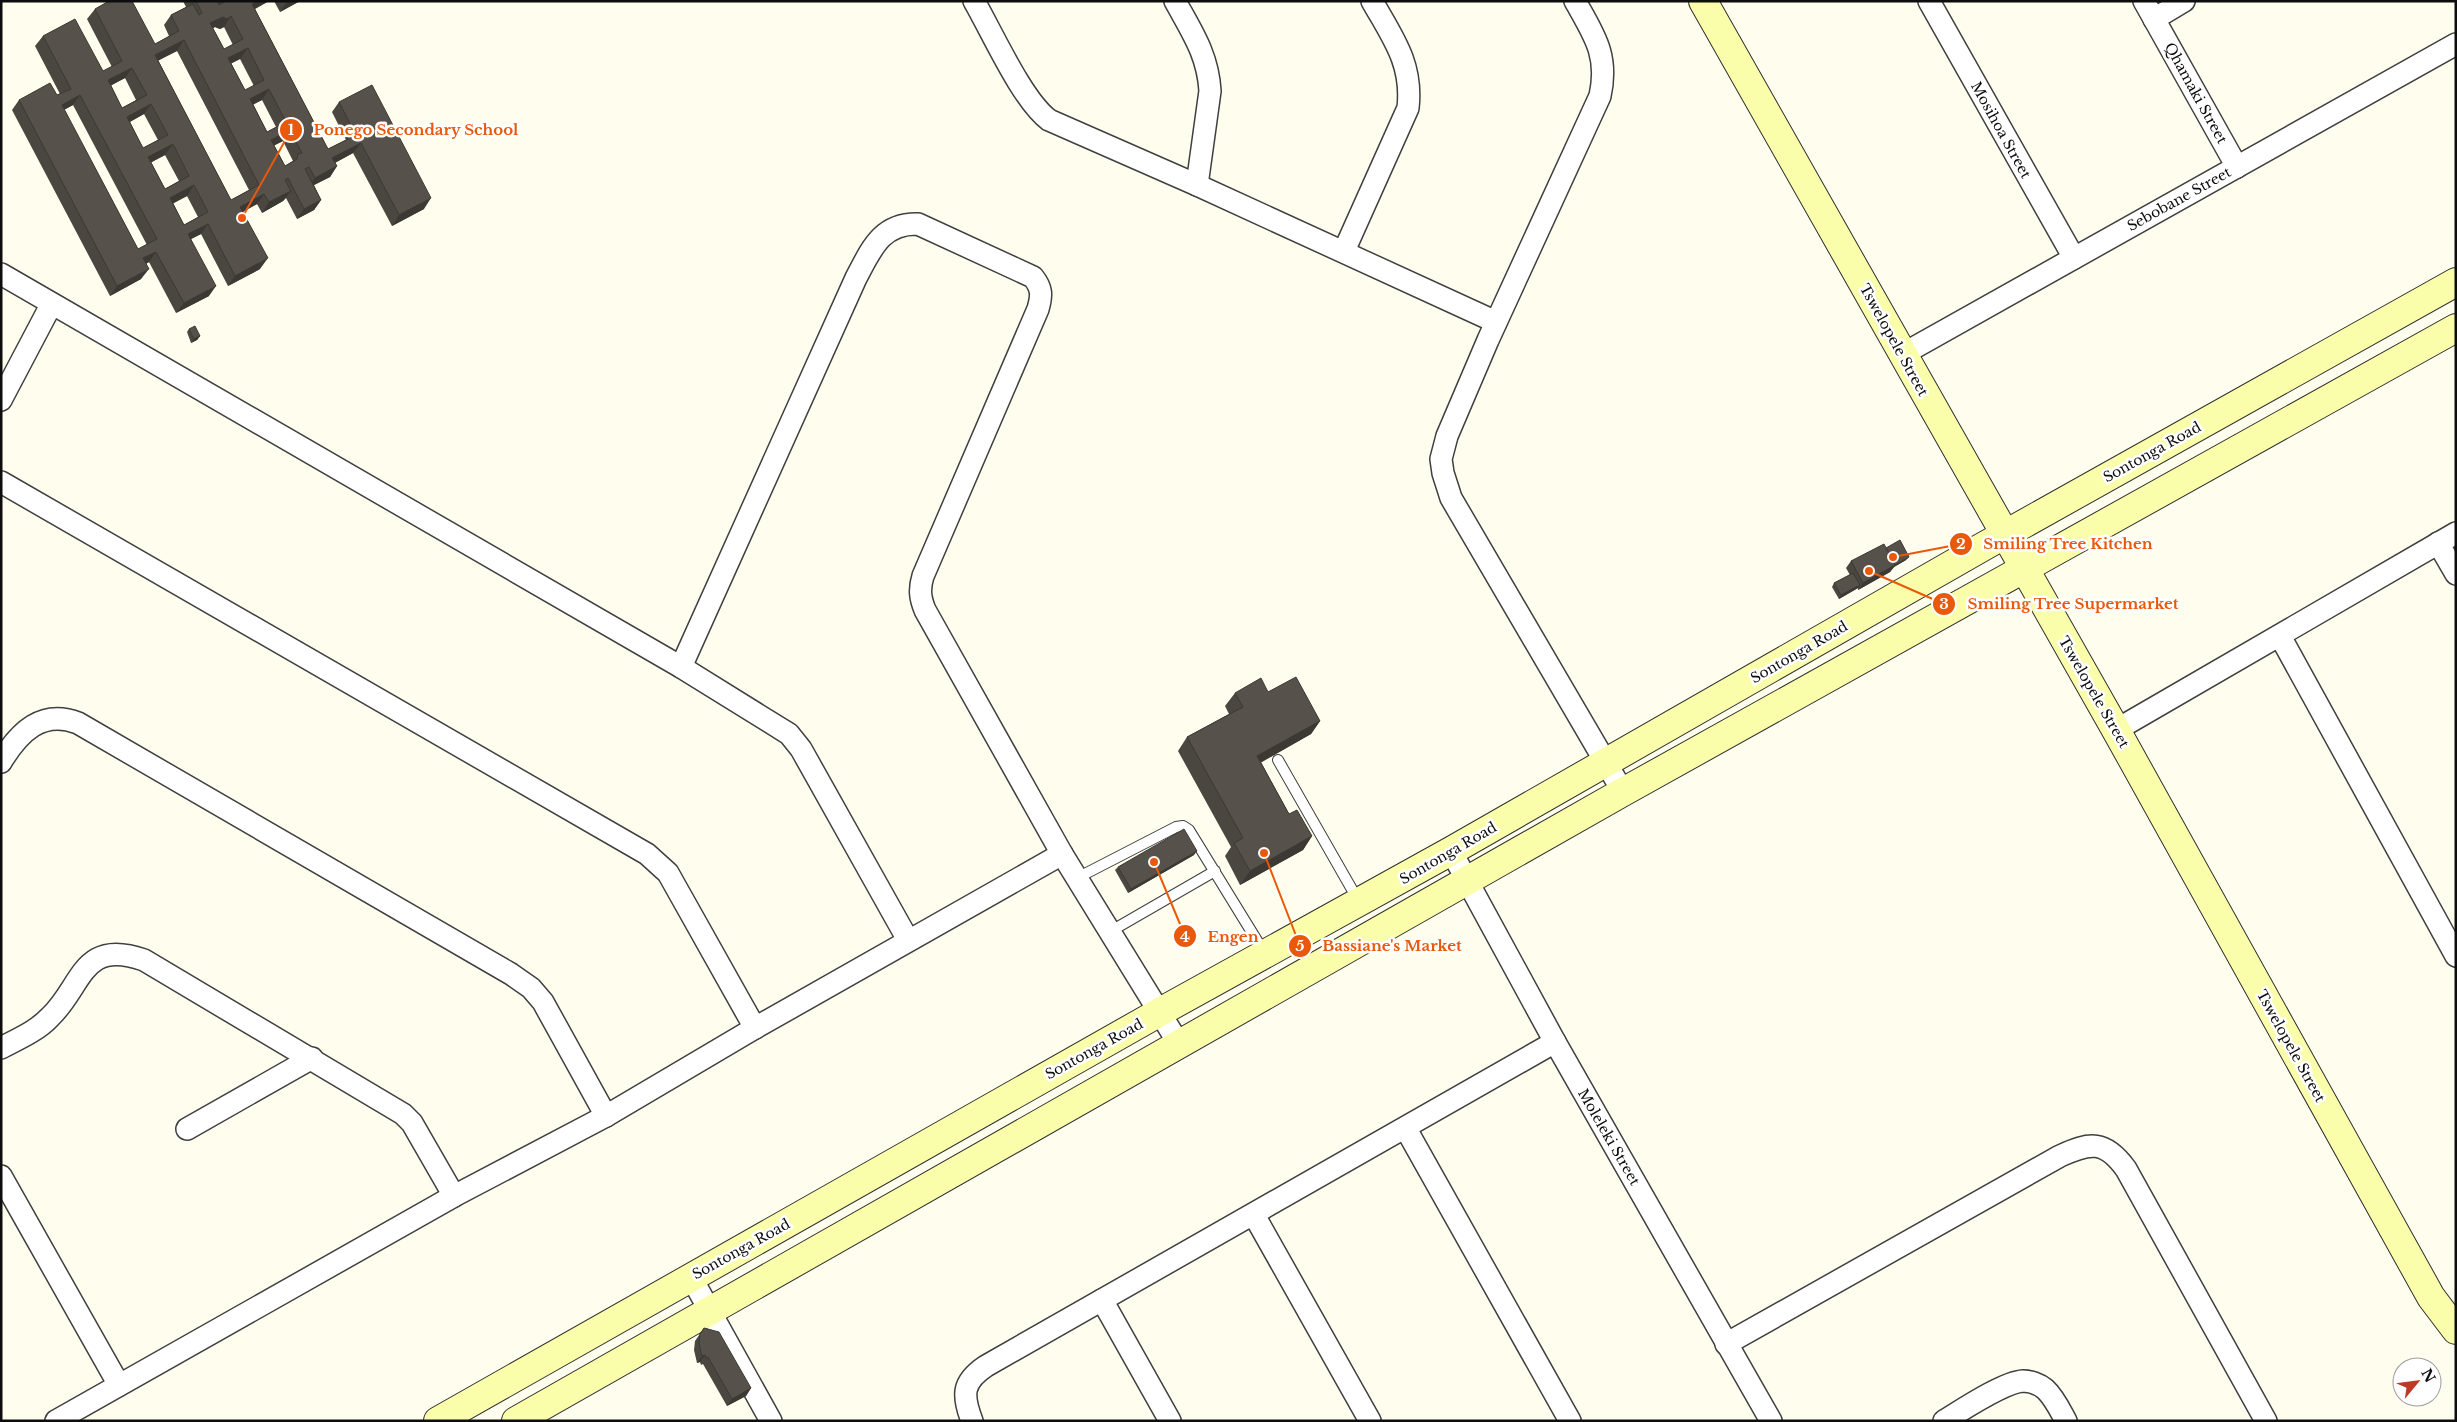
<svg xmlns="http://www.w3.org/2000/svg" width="2457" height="1422" viewBox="0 0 2457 1422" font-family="'Libre Baskerville',serif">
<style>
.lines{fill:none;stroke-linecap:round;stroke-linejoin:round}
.lane-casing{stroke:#404040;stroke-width:12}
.street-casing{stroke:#404040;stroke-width:24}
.secondary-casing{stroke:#2f2f2f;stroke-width:30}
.lane{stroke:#fff;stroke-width:10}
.street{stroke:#fff;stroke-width:21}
.secondary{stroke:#fafeaa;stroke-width:28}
.wall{fill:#4a4640;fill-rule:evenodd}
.shaded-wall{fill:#3c3934}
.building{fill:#56514a;stroke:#3c3934;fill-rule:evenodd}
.labels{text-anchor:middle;stroke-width:5;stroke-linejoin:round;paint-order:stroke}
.street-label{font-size:14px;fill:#0d0d0d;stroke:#fff}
.leader{fill:none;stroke:#e8590c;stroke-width:2}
.callout-dot{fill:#e8590c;stroke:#fff;stroke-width:2}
.mark-label{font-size:15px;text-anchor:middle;font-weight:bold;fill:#fff}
.callout-label{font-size:15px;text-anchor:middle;font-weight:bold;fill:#e8590c;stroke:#fff;stroke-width:5;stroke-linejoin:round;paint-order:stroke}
</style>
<rect width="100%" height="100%" fill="#fffeee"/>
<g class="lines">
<defs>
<g id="lane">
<path d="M1278 760 1358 900"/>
<path d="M1077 878 1176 827 1183 826 1189 830 1264 952"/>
<path d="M1111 931 1215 871"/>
</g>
<g id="street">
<path d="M974 1C992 32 1022 100 1049 120L1197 185 1496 322"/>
<path d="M1175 1C1192 32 1208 55 1210 91L1197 185"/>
<path d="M1575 1C1594 35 1609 55 1600 96L1488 340 1447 436 1441 459 1443 473 1451 498 1623 792"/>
<path d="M1929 1 2074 258"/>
<path d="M2144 1 2237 167"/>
<path d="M2154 19 2184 1"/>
<path d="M1344 251 1408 108C1413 64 1393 38 1372 1"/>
<path d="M1 274 681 667 789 734 801 749 908 940"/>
<path d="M1903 354 2456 44"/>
<path d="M1 400 51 305"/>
<path d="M1 482 647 854 668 873 755 1028"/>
<path d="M2438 543 2456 574"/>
<path d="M2280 636 2456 956"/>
<path d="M681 667 856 278C871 250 881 223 918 224L1033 277C1042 288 1042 295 1038 309L923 576C919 589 920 598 925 610L1062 854 1179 1044"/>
<path d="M2116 730 2456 533"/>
<path d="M1 762C19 732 42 709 78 723L511 974 531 988 543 1002 606 1116"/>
<path d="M1451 851 1555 1042 1771 1421"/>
<path d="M1 1048C18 1039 37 1031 50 1017 83 986 81 938 144 960L403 1114 412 1123 454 1196"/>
<path d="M187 1129 312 1058"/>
<path d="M1406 1129 1570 1421"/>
<path d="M1 1176 119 1385"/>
<path d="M1254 1215 1370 1421"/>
<path d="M691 1277 771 1421"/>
<path d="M1102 1300 1170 1421"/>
<path d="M1726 1344 2060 1156C2090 1142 2105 1140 2126 1169L2266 1421"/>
<path d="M56 1421 454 1196 606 1116 755 1028 1062 854"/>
<path d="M972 1421C962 1395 962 1382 986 1366L1555 1042"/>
<path d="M1944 1421C1962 1410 2004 1382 2023 1381 2030 1381 2039 1384 2045 1389 2054 1397 2060 1410 2066 1421"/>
</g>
<g id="secondary">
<path d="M1703 1 2116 730 2431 1297 2456 1330"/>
<path d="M438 1421 1160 1012 1451 851 1986 545 2456 282"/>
<path d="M516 1421 1623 792 2456 328"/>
</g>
</defs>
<use href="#lane" class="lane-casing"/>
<use href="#street" class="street-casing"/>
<use href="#secondary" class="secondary-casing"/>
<use href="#lane" class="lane"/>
<use href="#street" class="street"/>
<use href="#secondary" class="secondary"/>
</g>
<g class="wall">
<path d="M183 1H269L255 9 328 149 346 140 332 112 339 102 424 209 392 226 353 153 335 163 337 166 330 177 314 185 321 200 314 210 297 219 286 198 283 201 262 213 257 204 243 212 260 269 228 286 201 234 191 239 209 296 176 313 149 262 146 264 141 279 110 296 12 110 19 100 57 95 60 94 35 46 43 36 103 71 112 67 87 19 95 9 155 44 169 36 164 25 171 15 186 7ZM215 27 220 29 224 27 233 45 224 49 213 28ZM177 51 249 190 231 200 158 60ZM240 59 254 86 245 90 231 63ZM125 78 136 100 122 108 111 85ZM262 100 276 127 267 132 253 104ZM73 105 147 245 138 249 64 110ZM144 114 158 140 143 148 130 122ZM283 141 293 161 285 166 274 145ZM165 155 179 181 165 189 151 162ZM187 196 198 217 184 225 173 203Z"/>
<path d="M274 1H300L280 12Z"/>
<path d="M189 329 200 336 197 340 191 343 187 332Z"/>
<path d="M1886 548 1906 560 1894 567 1890 572 1858 590V588L1839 599 1832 587 1834 583 1850 575 1846 568 1851 561Z"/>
<path d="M1268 692 1320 721 1311 734 1261 762 1289 814 1312 836 1303 850 1240 885 1225 856 1231 847 1178 751 1187 737 1229 714 1225 706 1235 693Z"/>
<path d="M1194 855 1128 893 1115 870 1118 867Z"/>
<path d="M704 1328 751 1388 746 1396 727 1406 703 1364 701 1365 700 1362 697 1363 694 1350 695 1341Z"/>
</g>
<g class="shaded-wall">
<path d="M257 1H269L245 14 252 4Z"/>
<path d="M288 1H300L280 12 287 2Z"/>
<path d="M231 16 224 27 220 29 215 27 203 34 210 23 223 17Z"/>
<path d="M184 40 177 51 148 66 155 55Z"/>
<path d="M248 48 240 59 221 69 228 58Z"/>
<path d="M132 68 125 78 101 91 108 80Z"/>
<path d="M269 89 262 100 243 110 250 99Z"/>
<path d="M80 95 73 105 54 115 62 105Z"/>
<path d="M151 104 144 114 120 127 127 117Z"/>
<path d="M290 130 283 141 264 151 271 140Z"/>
<path d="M361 143 353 153 325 168 332 158Z"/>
<path d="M173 144 165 155 141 168 148 157Z"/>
<path d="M337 166 330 177 308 188 315 178Z"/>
<path d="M194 185 187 196 163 209 170 198Z"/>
<path d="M291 191 283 201 262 213 269 202Z"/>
<path d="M264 194 257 204 233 217 240 207Z"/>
<path d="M431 198 424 209 392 226 399 215Z"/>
<path d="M321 200 314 210 297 219 304 209Z"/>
<path d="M208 224 201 234 181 244 188 234Z"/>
<path d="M156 252 149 262 135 269 143 258Z"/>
<path d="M268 258 260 269 228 286 235 276Z"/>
<path d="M149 269 141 279 110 296 117 286Z"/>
<path d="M216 286 209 296 176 313 184 303Z"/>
<path d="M200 336 197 340 191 343 194 339Z"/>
<path d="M1909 557 1906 560 1894 567 1890 572 1858 590 1863 583Z"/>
<path d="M1860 585 1858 588 1839 599 1841 595Z"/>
<path d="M1320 721 1311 734 1248 770 1257 756Z"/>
<path d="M1312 836 1303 850 1240 885 1250 871Z"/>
<path d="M1197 851 1194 855 1128 893 1131 889Z"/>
<path d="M705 1355 700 1362 697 1363 702 1356Z"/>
<path d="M751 1388 746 1396 727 1406 732 1399Z"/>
</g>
<g class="building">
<path d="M109 1H132L155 44 179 31 171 15 193 4 199 15 202 13 196 1H218L219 5 224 2 223 1H257L252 4 328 149 356 135 339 102 372 85 431 198 399 215 361 143 332 158 337 166 315 178 309 167 305 169 321 200 304 209 288 178 285 180 291 191 269 202 264 194 240 207 268 258 235 276 208 224 188 234 216 286 184 303 156 252 143 258 149 269 117 286 19 100 50 83 57 95 71 89 43 36 75 19 103 71 122 61 95 9ZM231 16 243 39 224 49 210 23 223 17 227 19ZM184 40 259 185 231 200 155 55ZM248 48 264 80 245 90 228 58ZM132 68 147 95 122 108 108 80ZM269 89 286 122 267 132 250 99ZM80 95 157 239 138 249 62 105ZM151 104 168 135 143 148 127 117ZM290 130 302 153 298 154 297 159 285 166 271 140ZM173 144 189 176 165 189 148 157ZM194 185 208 212 184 225 170 198Z"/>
<path d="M195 326 200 336 194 339 189 329Z"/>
<path d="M1900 540 1909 557 1895 565 1886 548Z"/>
<path d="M1884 544 1895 565 1863 583 1851 561Z"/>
<path d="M1853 573 1860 585 1841 595 1834 583Z"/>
<path d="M1296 677 1320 721 1257 756 1289 814 1297 810 1312 836 1250 871 1234 843 1243 838 1187 737 1243 707 1235 693 1261 678 1268 692Z"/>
<path d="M1184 829 1197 851 1131 889 1118 867Z"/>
<path d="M704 1328 719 1332 751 1388 732 1399 708 1357 706 1358 705 1355 702 1356 699 1343 700 1334Z"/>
</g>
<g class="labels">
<g class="street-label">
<text transform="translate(2196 93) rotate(61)" y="5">Qhamaki Street</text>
<text transform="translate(2001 130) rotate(61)" y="5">Mosihoa Street</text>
<text transform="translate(2179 199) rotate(-29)" y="5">Sebobane Street</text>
<text transform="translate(1894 340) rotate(61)" y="5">Tswelopele Street</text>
<text transform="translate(2152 452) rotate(-29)" y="5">Sontonga Road</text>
<text transform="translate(1799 652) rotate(-30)" y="5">Sontonga Road</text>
<text transform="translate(2094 692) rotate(60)" y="5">Tswelopele Street</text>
<text transform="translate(1448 853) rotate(-30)" y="5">Sontonga Road</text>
<text transform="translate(2291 1046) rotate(61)" y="5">Tswelopele Street</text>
<text transform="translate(1094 1049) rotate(-29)" y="5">Sontonga Road</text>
<text transform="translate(1609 1137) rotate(60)" y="5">Moleleki Street</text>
<text transform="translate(741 1249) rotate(-29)" y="5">Sontonga Road</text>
</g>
</g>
<path class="leader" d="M242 218L291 130M1893 557L1961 544M1869 571L1944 604M1154 862L1185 936M1264 853L1300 946"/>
<g class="callout-dot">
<circle cx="242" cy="218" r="5"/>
<circle cx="1893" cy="557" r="5"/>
<circle cx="1869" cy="571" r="5"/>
<circle cx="1154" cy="862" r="5"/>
<circle cx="1264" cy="853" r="5"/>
<circle cx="291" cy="130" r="12"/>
<circle cx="1961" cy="544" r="12"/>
<circle cx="1944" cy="604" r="12"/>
<circle cx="1185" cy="936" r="12"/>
<circle cx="1300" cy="946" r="12"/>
</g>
<g class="mark-label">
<text x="291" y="135">1</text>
<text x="1961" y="549">2</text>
<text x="1944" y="609">3</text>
<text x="1185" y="942">4</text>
<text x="1300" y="951">5</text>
</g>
<g class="callout-label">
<text x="416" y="135">Ponego Secondary School</text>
<text x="2068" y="549">Smiling Tree Kitchen</text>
<text x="2073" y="609">Smiling Tree Supermarket</text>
<text x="1233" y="942">Engen</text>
<text x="1392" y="951">Bassiane's Market</text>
</g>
<rect width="2457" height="1422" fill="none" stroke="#0d0d0d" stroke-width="5"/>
<g transform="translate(2417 1382) rotate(61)"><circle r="24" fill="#ffffff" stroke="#9e9e9e"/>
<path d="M0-4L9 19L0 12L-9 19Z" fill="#bd3826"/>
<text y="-8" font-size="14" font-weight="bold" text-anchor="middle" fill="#0d0d0d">N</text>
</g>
</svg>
